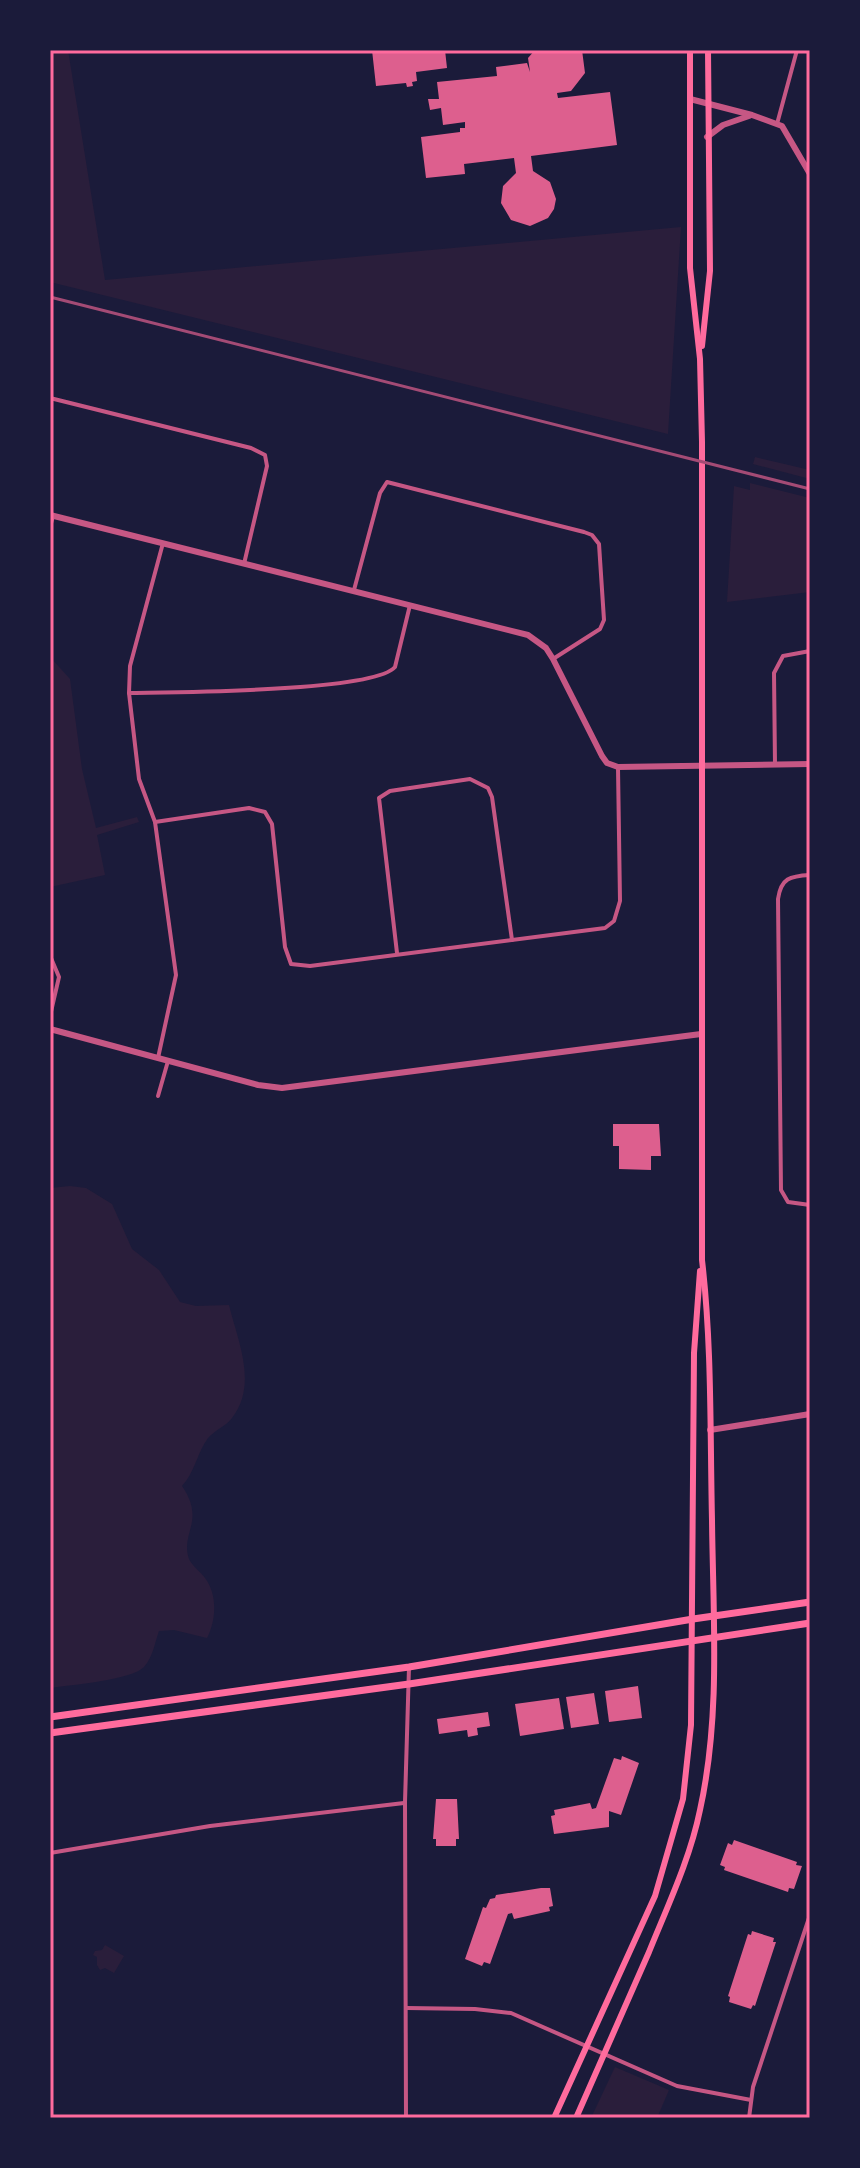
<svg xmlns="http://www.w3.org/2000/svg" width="860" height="2168" viewBox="0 0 860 2168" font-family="'Archivo Narrow',sans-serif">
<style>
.green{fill:#2a1e3b}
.building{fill:#dd5f8e}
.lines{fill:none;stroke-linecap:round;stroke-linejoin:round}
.minor{stroke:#c65784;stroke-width:4}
.tertiary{stroke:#c65784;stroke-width:6}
.secondary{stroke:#ff6b9d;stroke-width:6}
.primary{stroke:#ff6b9d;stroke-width:7}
.rail{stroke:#a44b75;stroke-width:3}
.neatline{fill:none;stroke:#ff6b9d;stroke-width:3}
</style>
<rect width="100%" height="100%" fill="#1b1b3a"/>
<g class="green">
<path d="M50 50H68L105 280 681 227 668 434 50 282Z"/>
<path d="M755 457 810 470V479L753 464Z"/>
<path d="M750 483 810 498V592L727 602 734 486 750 490Z"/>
<path d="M50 657 70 679 82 769 96 828 137 817 139 822 97 835 105 875 50 887Z"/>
<path d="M70 1186 86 1188 112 1204 132 1249 159 1270 180 1302 196 1306 229 1305C238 1342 258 1384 232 1418 226 1426 215 1430 208 1438 197 1453 195 1472 182 1486 206 1521 180 1533 189 1559 192 1566 201 1572 205 1578 218 1595 216 1621 207 1638L174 1630 159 1631C155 1642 153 1657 144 1667 132 1680 70 1685 50 1688V1188Z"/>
<path d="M105 1945 124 1956 114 1973 105 1968 100 1970 97 1965V1957L93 1955 95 1951 102 1950Z"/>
<path d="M615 2067 669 2090 657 2118H591Z"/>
</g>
<g class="building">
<path d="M372 50H445L447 68 416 72 417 81 412 82 413 86 407 87 406 83 376 86Z"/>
<path d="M535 50H582L585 73 571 91 557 93 558 98 610 92 617 145 531 156 533 171 550 182 556 199 554 209 548 218 530 226 511 220 501 203 503 186 516 173 514 158 464 164 465 174 426 178 421 137 460 132V128H465V122L443 125 441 108 430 110 428 99H439L437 82 497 76 496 67 527 63 530 72 528 58Z"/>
<path d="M613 1124H659L661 1156H651V1170L619 1169V1146H613Z"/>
<path d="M638 1686 642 1718 609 1722 605 1691Z"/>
<path d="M594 1693 599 1724 571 1728 566 1697Z"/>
<path d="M559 1698 564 1729 520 1736 515 1704Z"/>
<path d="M488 1712 490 1726 477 1728 478 1735 468 1737 467 1730 439 1734 437 1719Z"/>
<path d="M622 1756 639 1763 621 1815 609 1811V1827L554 1834 551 1816 555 1815 554 1810 590 1803 592 1809 596 1808 614 1758 621 1760Z"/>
<path d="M436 1799H457L459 1839H456V1846H436V1839H433Z"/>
<path d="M734 1840 797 1862 796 1865 802 1866 794 1889 789 1888 788 1892 724 1870 725 1867 720 1865 728 1843 732 1845Z"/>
<path d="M541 1888H550L553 1906 549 1907 550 1911 514 1919 512 1913 508 1914 490 1964 484 1962 482 1966 465 1959 483 1907 486 1908 490 1899 495 1898 496 1895Z"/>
<path d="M752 1931 774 1938 773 1942H776L755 2006 753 2005 751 2009 729 2002 730 1997 728 1996 748 1934 751 1935Z"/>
</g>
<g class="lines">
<g class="minor">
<path d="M777 124 797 50"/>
<path d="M50 398 251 448 265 455 267 466 244 564"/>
<path d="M50 527 53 516"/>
<path d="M354 590 380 493 387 482 584 532 592 535 599 544 604 620 600 629 553 659"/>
<path d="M129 693C171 692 374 692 395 667L410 605"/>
<path d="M775 764 774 673 783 656 810 651"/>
<path d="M155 822 249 808 265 812 272 824 285 947 291 964 310 966 605 928 614 921 620 901 618 768"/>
<path d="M810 875C790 876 781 878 778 899L781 1190 788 1202 810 1205"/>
<path d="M397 953 379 798 390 791 470 779 488 788 492 797 512 940"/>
<path d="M50 1016 59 977 51 958"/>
<path d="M158 1058 176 975 155 822 139 779 129 693 130 666 163 543"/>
<path d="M158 1096 168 1061"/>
<path d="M50 1853 210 1826 404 1803"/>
<path d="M407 2008 475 2009 511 2013 677 2086 751 2100"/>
<path d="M406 2118 405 1802 409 1667"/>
<path d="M749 2118 753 2087 810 1915"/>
</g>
<g class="tertiary">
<path d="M690 99 752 115 782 126 810 174"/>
<path d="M707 137 723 125 749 116"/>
<path d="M50 515 528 635 546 648 553 659 602 756 607 763 618 767 810 764"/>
<path d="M50 1029 258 1085 282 1088 701 1034"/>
<path d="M710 1430 810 1414"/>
</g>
<g class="secondary">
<path d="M702 346 710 271 708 50"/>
<path d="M554 2118 655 1896 683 1799 691 1725 694 1353 700 1271"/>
<path d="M576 2118C600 2063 625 2007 649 1952 668 1905 690 1859 700 1810 721 1715 713 1616 712 1520 710 1433 712 1346 702 1260V442L700 359 690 268V50"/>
</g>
<g class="primary">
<path d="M50 1717 409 1667 693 1619 810 1602"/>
<path d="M50 1733 409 1684 810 1623"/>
</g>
<path class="rail" d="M50 297 810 489"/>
</g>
<rect width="860" height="2168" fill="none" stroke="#1b1b3a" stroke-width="104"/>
<rect x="52" y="52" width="756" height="2064" class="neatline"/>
</svg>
